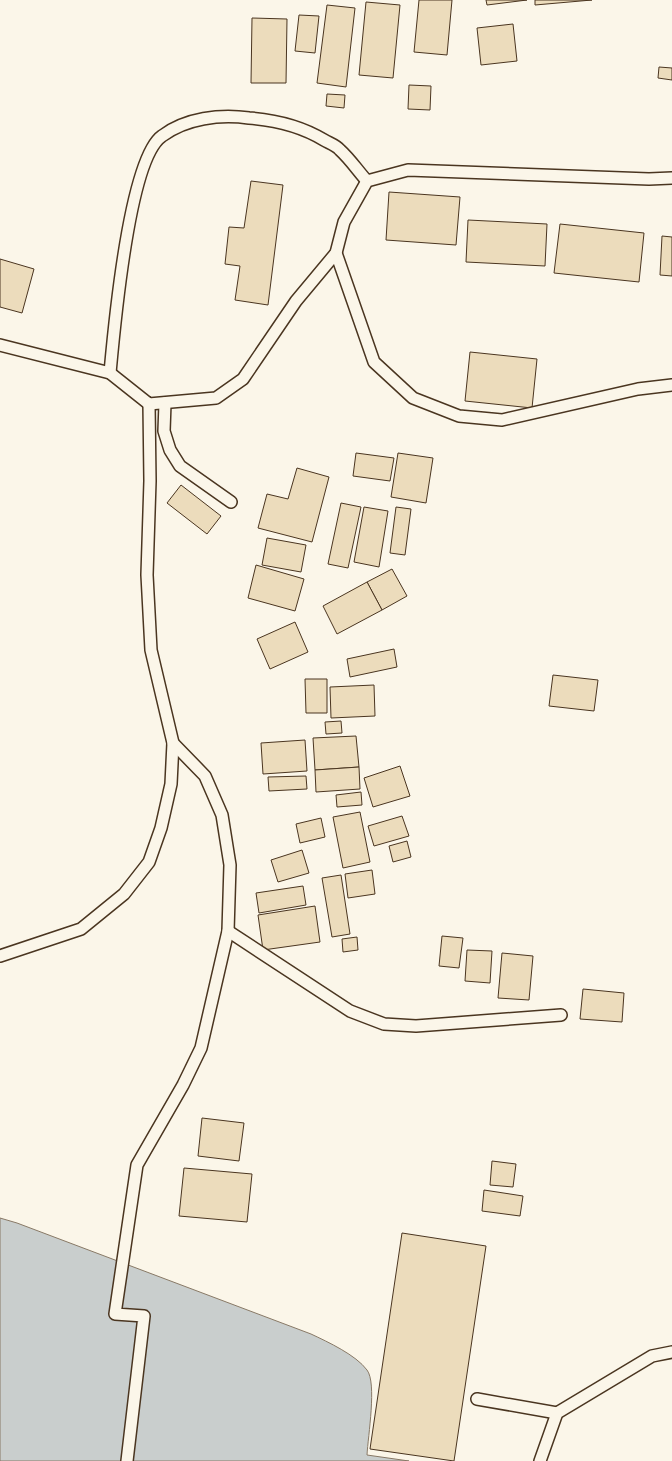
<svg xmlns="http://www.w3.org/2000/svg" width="672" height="1461" viewBox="0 0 672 1461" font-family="Literata,serif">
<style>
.water{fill:#c9cecd;stroke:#887966}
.building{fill:#ecdcbc;stroke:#4a3520}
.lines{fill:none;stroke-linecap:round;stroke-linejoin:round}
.lane-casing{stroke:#4a3520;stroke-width:14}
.lane{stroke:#fbf6e9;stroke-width:11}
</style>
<rect width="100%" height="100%" fill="#fbf6e9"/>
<path class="water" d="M0 1218 17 1223 311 1334C328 1342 356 1355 367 1370 377 1383 368 1436 367 1455L409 1461H0Z"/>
<g class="building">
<path d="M419 0H452L447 55 414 52Z"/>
<path d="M486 0H527L487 5Z"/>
<path d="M535 0H592L535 5Z"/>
<path d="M366 2 400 5 393 78 359 75Z"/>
<path d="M327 5 355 8 346 87 317 83Z"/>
<path d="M299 15 319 16 315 53 295 51Z"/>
<path d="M252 18 287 19 286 83H251Z"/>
<path d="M513 24 517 61 481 65 477 28Z"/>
<path d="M659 67 672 68V80L658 78Z"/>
<path d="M409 85 431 86 430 110 408 109Z"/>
<path d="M327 94 345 95 344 108 326 106Z"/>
<path d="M251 181 283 185 268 305 235 300 240 266 225 264 229 227 244 228Z"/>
<path d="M389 192 460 197 456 245 386 240Z"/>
<path d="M468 220 547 224 545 266 466 262Z"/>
<path d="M560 224 644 233 639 282 554 273Z"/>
<path d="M662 236 672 237V276L660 275Z"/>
<path d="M0 259 34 269 22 313 0 307Z"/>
<path d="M470 352 537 359 532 408 465 401Z"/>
<path d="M356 453 394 458 390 481 353 476Z"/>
<path d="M398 453 433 458 426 503 391 497Z"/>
<path d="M297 468 329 477 312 542 258 528 267 494 288 499Z"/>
<path d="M181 485 221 516 207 534 167 503Z"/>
<path d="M341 503 361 507 348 568 328 564Z"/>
<path d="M364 507 388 511 379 567 354 562Z"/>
<path d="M396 507 411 509 405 555 390 553Z"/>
<path d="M267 538 306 545 301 572 262 565Z"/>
<path d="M256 565 304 579 295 611 248 598Z"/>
<path d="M392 569 407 596 382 610 367 582Z"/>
<path d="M367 582 382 610 337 634 323 606Z"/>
<path d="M295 622 308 652 270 669 257 639Z"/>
<path d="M394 649 397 667 350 677 347 659Z"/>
<path d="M553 675 598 680 594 711 549 706Z"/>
<path d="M305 679H327V713H306Z"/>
<path d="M374 685 375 716 331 718 330 687Z"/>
<path d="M341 721 342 733 326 734 325 722Z"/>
<path d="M356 736 359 767 315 770 313 738Z"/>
<path d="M305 740 307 771 263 774 261 743Z"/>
<path d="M400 766 410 796 373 807 364 778Z"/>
<path d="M359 767 360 789 316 792 315 770Z"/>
<path d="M306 776 307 789 269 791 268 777Z"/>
<path d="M361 792 362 805 337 807 336 795Z"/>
<path d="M360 812 370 862 343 868 333 817Z"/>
<path d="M402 816 409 836 374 846 368 826Z"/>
<path d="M321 818 325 837 300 843 296 824Z"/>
<path d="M407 841 411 857 393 862 389 846Z"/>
<path d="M302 850 309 873 278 882 271 860Z"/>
<path d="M372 870 375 894 348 898 345 874Z"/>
<path d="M341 875 350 934 332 937 322 878Z"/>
<path d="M303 886 306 905 259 913 256 893Z"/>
<path d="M315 906 320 942 263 950 258 915Z"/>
<path d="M442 936 463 938 459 968 439 966Z"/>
<path d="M357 937 358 950 343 952 342 939Z"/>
<path d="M467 950 492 951 490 983 465 981Z"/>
<path d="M502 953 533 956 529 1000 498 998Z"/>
<path d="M583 989 624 993 622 1022 580 1019Z"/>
<path d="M202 1118 244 1123 239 1161 198 1156Z"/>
<path d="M492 1161 516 1164 513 1187 490 1185Z"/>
<path d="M184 1168 252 1174 247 1222 179 1216Z"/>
<path d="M484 1190 523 1196 520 1216 482 1211Z"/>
<path d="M402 1233 486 1246 454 1461 370 1449Z"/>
</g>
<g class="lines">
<defs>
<g id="lane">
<path d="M336 253 374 362 413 398 459 416 502 420 638 389 672 385"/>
<path d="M0 345 110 373 149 404 216 398 243 379 296 301 336 253 344 222 367 181 408 170 649 179 672 178"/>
<path d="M110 373C114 329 129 159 162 136 186 118 220 114 249 118 275 120 301 126 324 140 329 143 336 145 340 150 350 159 358 171 367 181"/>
<path d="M165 403 164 431 170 450 180 466 231 502"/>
<path d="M228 931 350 1011 384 1024 416 1026 561 1015"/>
<path d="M0 956 81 929 124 894 149 862 161 828 171 784 173 743 151 650 147 575 150 481 149 404"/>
<path d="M477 1399 557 1413"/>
<path d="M127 1461 144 1316 115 1314 137 1165 183 1085 201 1048 228 931 230 865 222 815 205 776 173 743"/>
<path d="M540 1461 557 1413 652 1356 672 1352"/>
</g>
</defs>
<use href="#lane" class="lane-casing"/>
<use href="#lane" class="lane"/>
</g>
</svg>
